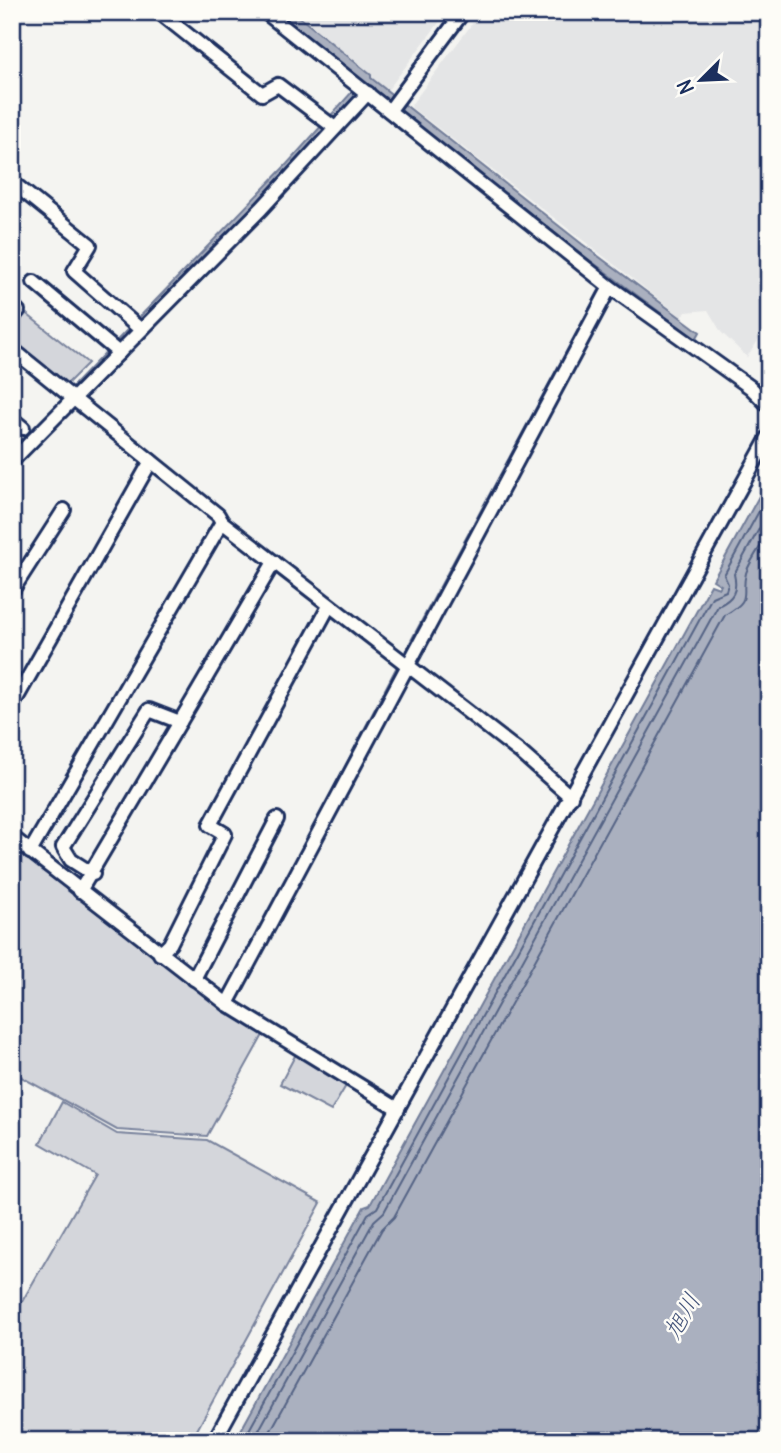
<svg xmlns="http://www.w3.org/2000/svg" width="781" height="1453" viewBox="0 0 781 1453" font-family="Delius,'Klee One',sans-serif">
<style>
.built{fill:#e4e5e6}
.green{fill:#d4d6db;stroke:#78829c;stroke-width:2}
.water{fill:#aab0bf;stroke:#717c98;stroke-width:2}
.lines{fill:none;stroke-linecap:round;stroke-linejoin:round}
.shore{stroke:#546385;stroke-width:2}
.stream{stroke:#717c98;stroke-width:3.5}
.minor-casing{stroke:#1b2f5e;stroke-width:18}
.minor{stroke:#fdfcf7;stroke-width:12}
.labels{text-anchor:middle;stroke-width:5;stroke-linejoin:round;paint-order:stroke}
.water-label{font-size:24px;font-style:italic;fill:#46567b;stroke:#fdfcf7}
</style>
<rect width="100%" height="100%" fill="#f4f4f1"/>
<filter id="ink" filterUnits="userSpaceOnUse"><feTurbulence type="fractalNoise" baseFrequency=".0143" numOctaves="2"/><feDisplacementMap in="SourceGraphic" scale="14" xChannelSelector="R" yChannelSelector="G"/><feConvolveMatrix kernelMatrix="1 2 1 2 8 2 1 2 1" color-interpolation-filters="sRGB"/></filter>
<g filter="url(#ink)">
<g class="built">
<path d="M293 12H447L387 91Z"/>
<path d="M481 12H769V324L747 357 721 332 708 310 686 312 682 317 412 108 411 105Z"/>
</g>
<g class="green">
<path d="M23 311 88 363 66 385 12 342V323Z"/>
<path d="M18 852 225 1010 263 1035 207 1136 117 1130 12 1072V860Z"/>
<path d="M297 1052 347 1084 331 1111 280 1084Z"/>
<path d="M62 1102 117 1134 207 1140 321 1203 191 1441H12V1319L95 1175 40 1143Z"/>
</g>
<g class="water">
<path d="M273 12H293L371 75V78L582 244 700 332 696 339 576 250 366 84 324 134 78 388 74 385 287 164 362 81Z"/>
<path d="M769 478V1441H235L364 1207 370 1205 711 585 719 588 721 585 713 580Z"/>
</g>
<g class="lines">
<g class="shore">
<path d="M243 1441 368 1214 377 1208 712 597 726 591 728 584 724 575 769 493"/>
<path d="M253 1441 374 1221 384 1212 718 606C733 599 738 591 734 574L769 511"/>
<path d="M265 1441 382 1229 394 1217 725 615C754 598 740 596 746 573 750 560 762 545 769 533"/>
</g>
<g class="stream">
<path d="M12 451 77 386"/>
<path d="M403 657 599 292"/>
<path d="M12 828 163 945"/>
<path d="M293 868 399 664"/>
<path d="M169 950 219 989 228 993 229 990"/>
</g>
<defs>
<g id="minor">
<path d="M159 12 262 94 278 85 335 128"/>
<path d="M265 12 610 287 750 387 769 406"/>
<path d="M390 110 463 12"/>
<path d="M12 182 90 245 74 271 141 330"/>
<path d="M34 282 119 353"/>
<path d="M12 306 18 311 12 318"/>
<path d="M12 349 218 515 222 522 521 753 571 797"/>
<path d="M12 419 23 428"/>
<path d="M12 461 261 209 368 93"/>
<path d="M12 591 64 510"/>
<path d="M12 706 151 461"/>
<path d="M12 837 227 1004 398 1109"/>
<path d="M30 852 222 522"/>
<path d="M93 874 71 860 63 847 149 710 180 722 274 562"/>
<path d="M80 891 180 722"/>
<path d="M160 954 170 944 225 834 210 825 329 606"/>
<path d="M194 979 277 819"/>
<path d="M227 1004 610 287"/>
<path d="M214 1441 769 436"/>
</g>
</defs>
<use href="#minor" class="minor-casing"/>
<use href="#minor" class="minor"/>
</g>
</g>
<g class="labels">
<g class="water-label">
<text transform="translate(682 1316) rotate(-60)" y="8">旭川</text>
</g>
</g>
<rect width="781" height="1453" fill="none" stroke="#fdfcf7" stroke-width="42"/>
<rect x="21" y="21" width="739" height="1411" fill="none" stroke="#1b2f5e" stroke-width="2.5" filter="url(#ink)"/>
<g transform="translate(701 80) rotate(246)" stroke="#fdfcf7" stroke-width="5" paint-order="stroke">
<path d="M0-5L12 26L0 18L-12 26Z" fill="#1b2f5e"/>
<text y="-10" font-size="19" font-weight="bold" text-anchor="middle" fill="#1b2f5e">N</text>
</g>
</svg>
